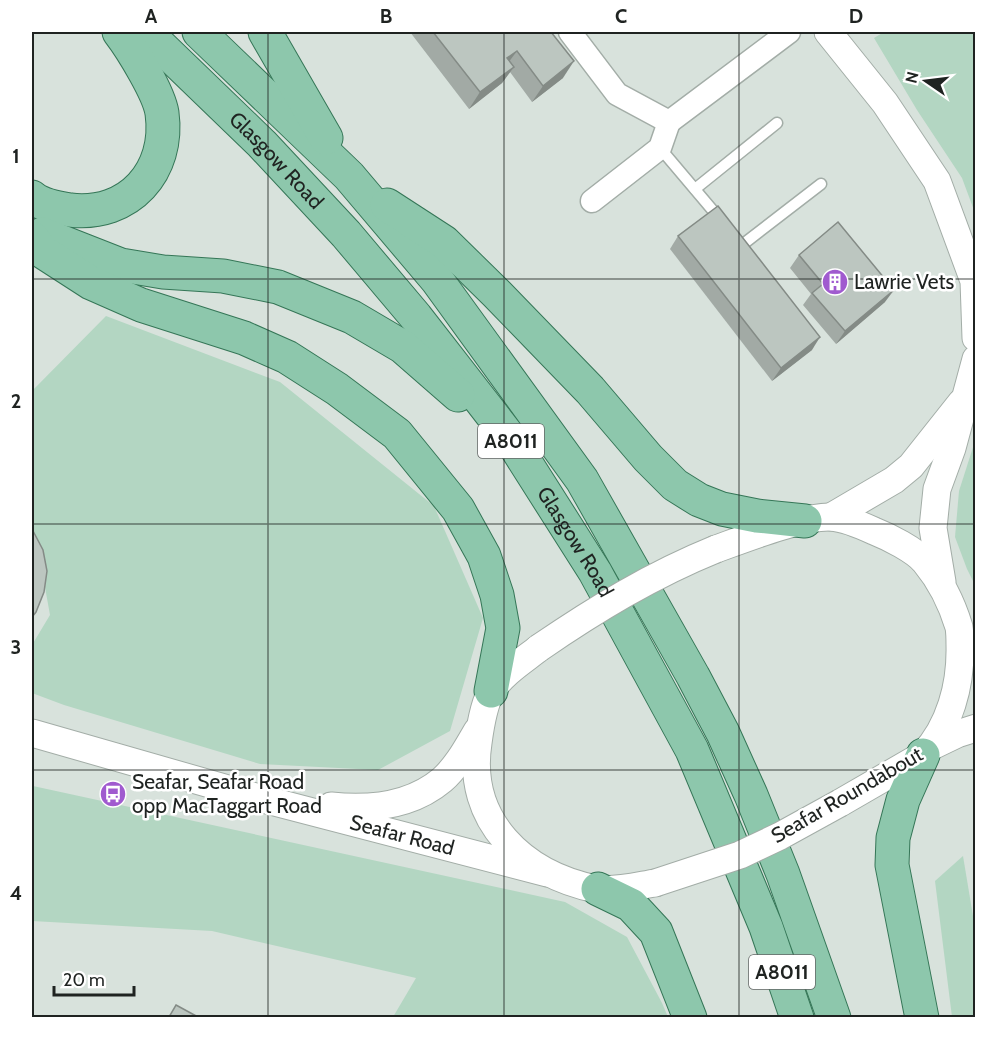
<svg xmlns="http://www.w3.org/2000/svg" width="1007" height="1049" viewBox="0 0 1007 1049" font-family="Cabin,sans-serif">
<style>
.green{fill:#b3d6c2}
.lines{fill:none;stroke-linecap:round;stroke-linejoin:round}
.service-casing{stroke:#a3ada7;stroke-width:13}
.minor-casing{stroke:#a3ada7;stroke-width:25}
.tertiary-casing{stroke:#a3ada7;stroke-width:29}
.primary-casing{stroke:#357657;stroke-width:35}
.service{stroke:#fff;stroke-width:10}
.minor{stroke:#fff;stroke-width:22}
.tertiary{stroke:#fff;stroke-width:27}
.primary{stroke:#8dc7ac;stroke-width:33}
.tertiary-bridge-casing{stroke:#a3ada7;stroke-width:29;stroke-linecap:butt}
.tertiary-bridge{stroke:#fff;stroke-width:27}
.wall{fill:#a2aaa5}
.shaded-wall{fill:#848b86}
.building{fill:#bcc6c0;stroke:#848b86;stroke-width:1.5}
.grid{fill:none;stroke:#1f2321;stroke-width:1.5;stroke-opacity:0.55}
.labels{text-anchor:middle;stroke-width:5;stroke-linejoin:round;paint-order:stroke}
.shield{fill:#fff;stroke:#626564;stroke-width:1.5}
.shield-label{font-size:20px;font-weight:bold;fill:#1f2321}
.street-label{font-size:21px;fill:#1f2321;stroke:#fff}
.poi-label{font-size:21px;fill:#1f2321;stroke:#fff;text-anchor:start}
.neatline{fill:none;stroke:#1f2321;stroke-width:2}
.grid-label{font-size:20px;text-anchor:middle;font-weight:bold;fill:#1f2321}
</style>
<rect width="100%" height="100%" fill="#d8e2dc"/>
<g class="green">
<path d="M884 32H975V213L962 178 917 110 874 38Z"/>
<path d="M106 316 280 382 434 506 483 618 450 731 378 770 260 764 64 705 32 693V645L50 615 39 554 32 545V391Z"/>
<path d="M975 441V585L967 569 955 537 959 491Z"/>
<path d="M33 786 565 902 627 937 662 1003 668 1017H393L416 978 212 931 32 921Z"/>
<path d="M963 856 975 928V1017H952L935 881Z"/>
</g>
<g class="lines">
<defs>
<g id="service">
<path d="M660 148 720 219"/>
<path d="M695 189 777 123"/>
<path d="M742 245 821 184"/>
</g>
<g id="minor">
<path d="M570 32 617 94 669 122 789 32"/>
<path d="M592 201 660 148 669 122"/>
</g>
<g id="tertiary">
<path d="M828 32 885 103 937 181 974 281 976 338"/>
<path d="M831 517 894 480 911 466 961 403"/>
<path d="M716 549C744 539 802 516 831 517 845 518 861 525 874 531 889 537 915 550 925 562 940 580 952 604 959 627 960 633 960 639 960 645 961 685 950 726 923 755L840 803"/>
<path d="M942 582 933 528 937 489 952 448 976 359"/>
<path d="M539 648C524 660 503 673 492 690 484 703 480 728 478 743 466 821 523 874 596 889 614 892 637 886 655 883"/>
<path id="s1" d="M32 733 259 798 547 873"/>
<path d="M930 747 957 734 976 728"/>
<path d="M331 806C370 810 411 806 442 780 457 767 467 748 477 731"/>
</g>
<g id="primary">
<path id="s2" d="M146 32 262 144 346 234 416 317 510 438 595 572 692 750 766 927 797 1018"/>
<path d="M199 32 349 176 437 280 582 480 693 676 723 733 751 795 783 874 834 1018"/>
<path d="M265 32 326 138"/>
<path d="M32 197C41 205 58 208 70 210 129 217 170 171 162 113 159 93 132 49 119 32"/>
<path d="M387 205 444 242 497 294 590 390 648 458 675 485 699 500 722 509 757 516 805 521"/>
<path d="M42 234 121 265 163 272 223 276 278 287 352 317 403 347 458 395"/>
<path d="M32 238 43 252 91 283 141 305 244 338 287 357 337 389 397 434 458 509 484 556 497 595 503 628 491 691"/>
<path d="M598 889 631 905 656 932 690 1018"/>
<path d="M922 1018 892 865 893 838 903 800 923 755"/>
</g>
</defs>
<use href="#service" class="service-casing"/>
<use href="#minor" class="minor-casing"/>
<use href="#tertiary" class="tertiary-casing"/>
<use href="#primary" class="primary-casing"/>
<use href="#service" class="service"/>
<use href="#minor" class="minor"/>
<use href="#tertiary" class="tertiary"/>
<use href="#primary" class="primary"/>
<defs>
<g id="tertiary-bridge">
<path d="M539 648C596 609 652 575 716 549"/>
<path d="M655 883 740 855 780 836 840 803"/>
</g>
</defs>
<use href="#tertiary-bridge" class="tertiary-bridge-casing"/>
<use href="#tertiary-bridge" class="tertiary-bridge"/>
</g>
<g class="wall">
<path d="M410 32H551L563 78 532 102 510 72 502 83 469 109Z"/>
<path d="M678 236 812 350 772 381 670 249Z"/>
<path d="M799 255 885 302 836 344 803 305 811 294 790 268Z"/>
</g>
<g class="shaded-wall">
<path d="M517 51 505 67 507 58Z"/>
<path d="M574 61 563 78 532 102 543 86Z"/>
<path d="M514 67 502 83 469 109 480 92Z"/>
<path d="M894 290 885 302 836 344 845 331Z"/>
<path d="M820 337 812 350 772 381 781 368Z"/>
</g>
<g class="building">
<path d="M433 32H551L574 61 543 86 517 51 507 58 514 67 480 92Z"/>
<path d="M718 206 820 337 781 368 678 236Z"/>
<path d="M838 222 894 290 845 331 812 293 823 284 799 255Z"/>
<path d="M32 529 43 550 47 571 44 592 36 612 32 617Z"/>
<path d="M176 1005 198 1017H169Z"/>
</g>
<path class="grid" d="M268 32V1018M504 32V1018M739 32V1018M32 279H976M32 524H976M32 770H976"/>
<defs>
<symbol id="building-disc" viewBox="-11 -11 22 22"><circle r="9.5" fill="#a05acf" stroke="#fff"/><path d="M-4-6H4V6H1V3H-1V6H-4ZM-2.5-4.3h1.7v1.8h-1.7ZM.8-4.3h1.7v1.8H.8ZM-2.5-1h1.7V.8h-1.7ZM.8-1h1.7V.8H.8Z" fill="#fff"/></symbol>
<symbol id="bus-disc" viewBox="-11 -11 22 22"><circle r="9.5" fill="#a05acf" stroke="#fff"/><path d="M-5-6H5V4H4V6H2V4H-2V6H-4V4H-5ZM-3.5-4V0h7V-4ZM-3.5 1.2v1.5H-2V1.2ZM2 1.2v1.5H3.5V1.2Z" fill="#fff"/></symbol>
</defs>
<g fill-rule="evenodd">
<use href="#building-disc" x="820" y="267" width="30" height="30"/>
<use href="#bus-disc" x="98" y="779" width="30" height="30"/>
</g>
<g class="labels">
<g class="shield">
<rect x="478" y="424" width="66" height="34" rx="4.5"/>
<rect x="749" y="955" width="66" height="34" rx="4.5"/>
</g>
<g class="shield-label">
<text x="511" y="448">A8011</text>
<text x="782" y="979">A8011</text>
</g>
<g class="street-label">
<text dy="7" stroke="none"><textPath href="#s2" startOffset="183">Glasgow Road</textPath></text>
<text dy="7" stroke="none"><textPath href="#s2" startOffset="669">Glasgow Road</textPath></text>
<text transform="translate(847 795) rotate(-30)" y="7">Seafar Roundabout</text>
<text dy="7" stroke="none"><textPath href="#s1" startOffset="384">Seafar Road</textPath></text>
</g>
<g class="poi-label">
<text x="854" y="289">Lawrie Vets</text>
<text x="132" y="789">Seafar, Seafar Road<tspan x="132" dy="24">opp MacTaggart Road</tspan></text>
</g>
</g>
<rect width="1007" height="1049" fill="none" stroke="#ffffff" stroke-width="66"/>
<g transform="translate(926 81) rotate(284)" stroke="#ffffff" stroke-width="4.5" paint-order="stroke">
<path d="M0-4.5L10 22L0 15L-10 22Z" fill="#1f2321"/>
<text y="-9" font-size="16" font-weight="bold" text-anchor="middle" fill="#1f2321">N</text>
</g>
<path d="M54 986v9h80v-9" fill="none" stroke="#1f2321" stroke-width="3"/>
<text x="63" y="986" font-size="18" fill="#1f2321" stroke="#ffffff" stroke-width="4.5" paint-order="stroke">20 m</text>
<rect x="33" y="33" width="941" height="983" class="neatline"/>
<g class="grid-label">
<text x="151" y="23">A</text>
<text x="386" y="23">B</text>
<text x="621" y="23">C</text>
<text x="856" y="23">D</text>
<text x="16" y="163">1</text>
<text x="16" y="408">2</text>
<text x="16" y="654">3</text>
<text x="16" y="900">4</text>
</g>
</svg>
